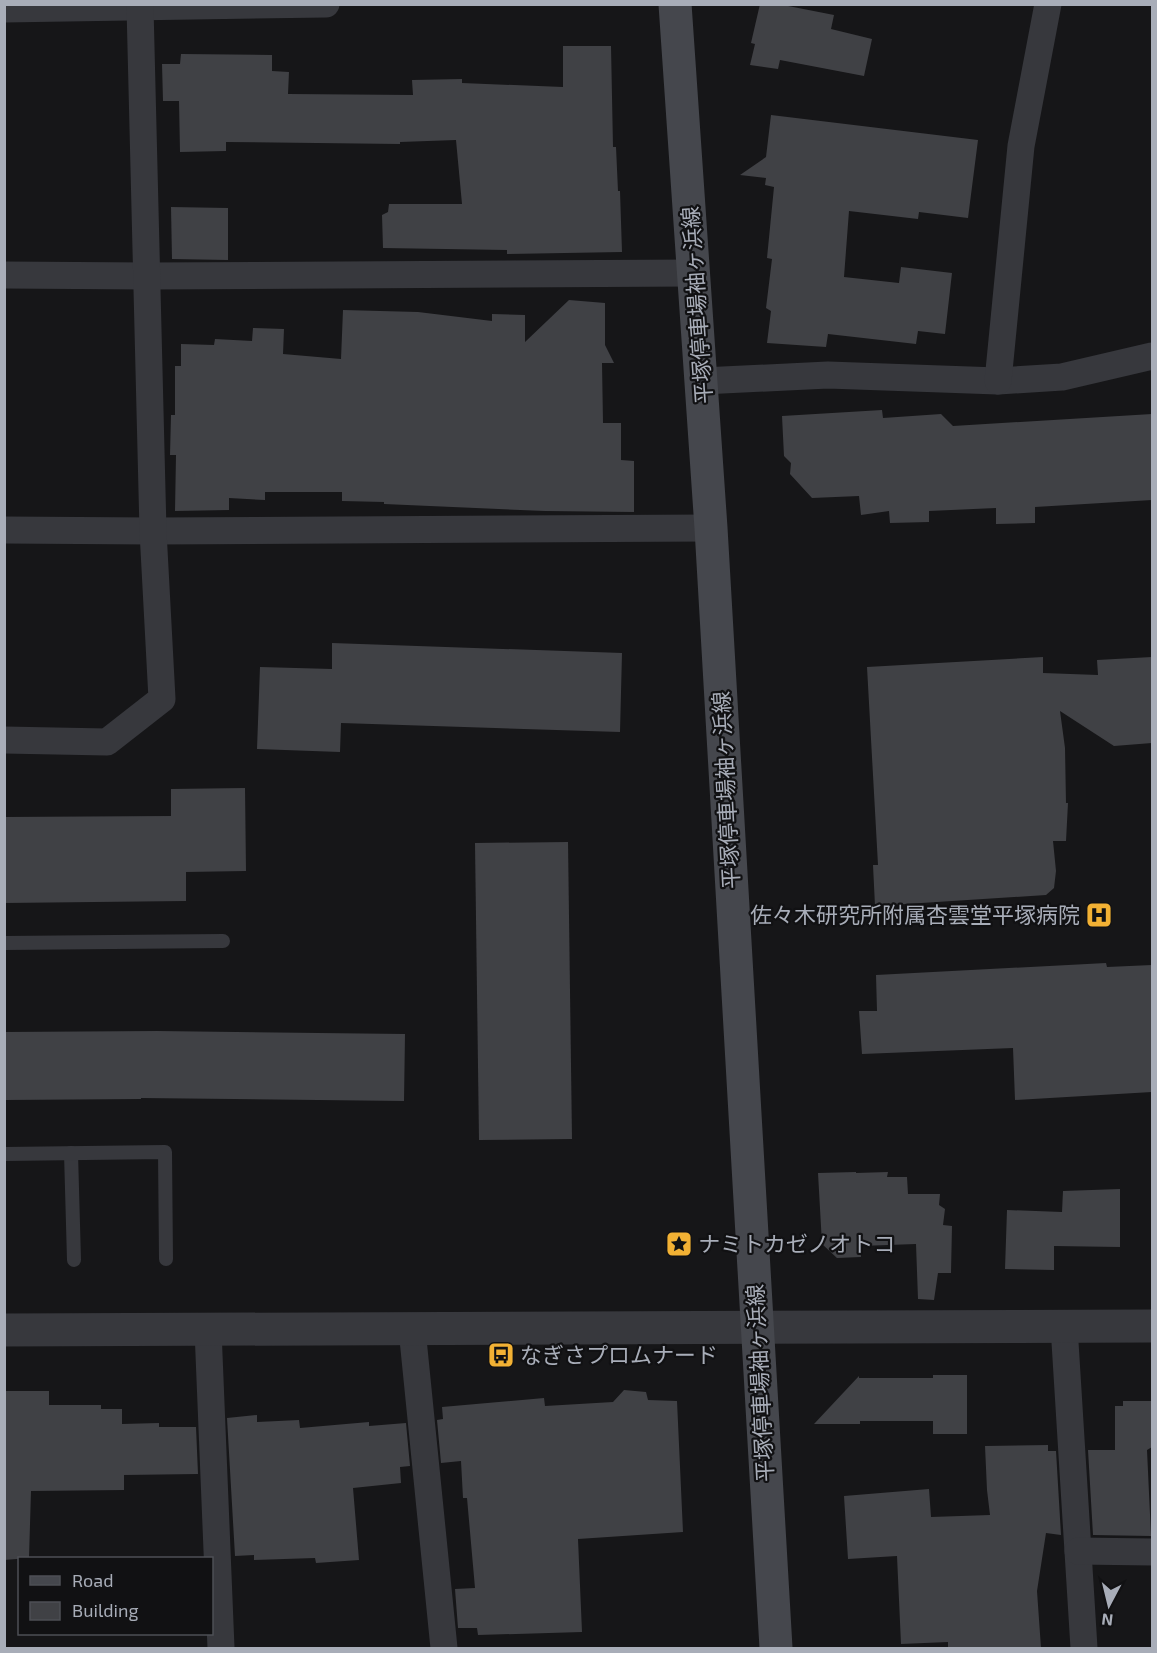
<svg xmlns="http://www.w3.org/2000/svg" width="1157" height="1653" viewBox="0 0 1157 1653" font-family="'Exo 2','Noto Sans JP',sans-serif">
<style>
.building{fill:#404145}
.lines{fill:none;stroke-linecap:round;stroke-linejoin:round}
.service{stroke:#37383d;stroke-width:14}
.minor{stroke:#37383d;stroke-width:27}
.tertiary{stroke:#37383d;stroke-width:33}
.secondary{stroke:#45474d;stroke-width:33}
.labels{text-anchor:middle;stroke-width:4.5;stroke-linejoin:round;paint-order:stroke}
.street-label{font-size:22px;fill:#a8adb8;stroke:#111113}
.poi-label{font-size:22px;fill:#a8adb8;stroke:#111113;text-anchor:start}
</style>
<rect width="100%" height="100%" fill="#161618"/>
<g class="building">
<path d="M760 4H778L834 15 831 29 872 39 864 76 780 60 778 69 750 65 755 44 751 43Z"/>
<path d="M563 46H611L613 147H616L618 191H620L622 252 507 254V250L383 248 382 215 388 212 389 204H462L456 140 400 142V144L226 142V151L180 152 179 101H163L162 64H180L181 54 272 55V71L289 72 288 94 413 95 412 80 462 79V83L563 87Z"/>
<path d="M771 115 978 140 968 218 919 212 918 219 849 211 844 277 899 283 901 267 952 273 945 334 918 331 916 344 828 334 826 347 767 343 771 311 766 308 772 259 767 258 774 187 765 185 766 178 740 175 766 157Z"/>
<path d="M171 207 228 208V260L172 259Z"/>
<path d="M569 300 605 303V345L614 363H602L603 423H621V460L634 461V512L545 511 384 504V502L342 501V492H265V500L229 498V510L175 511 176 455H170L171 415H175V366H181V344L214 345 215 339 252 341 253 328 284 329 283 354 341 359 343 310 418 312 492 321V314L525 315V342Z"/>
<path d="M882 410 883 418 941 414 953 426 1152 414V500L1035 507V523L996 524V508L929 511V522L890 523 889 511 861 515 859 496 812 498 790 474 791 463 784 456 782 416Z"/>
<path d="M332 643 622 653 620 732 341 723 340 752 257 749 260 667 332 669Z"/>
<path d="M1043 657V673L1098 675 1097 660 1152 657V743L1114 746 1060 711 1065 748 1066 803H1068L1066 841H1053L1056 871 1054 888 1046 895 875 906 873 865H878L867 667Z"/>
<path d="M245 788 246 871 186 872V901L4 903V817L171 816V789Z"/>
<path d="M568 842 572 1139 479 1140 475 843Z"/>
<path d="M1106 963 1107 967 1152 965V1092L1015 1100 1013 1048 862 1054 859 1011H877L876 975Z"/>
<path d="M157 1031 405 1034 404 1101 141 1098V1099L4 1100V1032Z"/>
<path d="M856 1172V1173L888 1172 887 1177H907L908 1194H940L939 1205 945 1209 943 1225 952 1226 951 1273H938L934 1300 918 1299 916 1244 860 1246 861 1257 837 1258 822 1244 818 1173Z"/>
<path d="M1120 1189V1247L1054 1246V1270L1005 1269 1007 1210 1062 1212 1063 1191Z"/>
<path d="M933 1375H967V1434H933V1421H860V1424H814L859 1376V1378H933Z"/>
<path d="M624 1390 646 1392 648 1400 677 1401 683 1532 578 1539 582 1632 478 1635 477 1628H458L455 1589 475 1588 467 1498H463L461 1461 441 1463 437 1420 443 1419 442 1407 544 1398 545 1406 613 1402Z"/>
<path d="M4 1391H49V1405H101V1409H122V1424L159 1423V1427H196L198 1474 124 1475V1490L31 1491 29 1558 4 1560Z"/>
<path d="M1123 1401H1152V1447L1147 1450 1151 1536 1093 1535 1088 1450H1115V1406H1123Z"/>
<path d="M257 1415V1422L299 1420 300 1428 369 1422V1426L406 1423 410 1466 400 1467 401 1483 353 1488 359 1560 316 1563 315 1558 254 1560V1555L235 1556 227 1418Z"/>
<path d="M1048 1445V1451H1056L1061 1535 1046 1533 1037 1591 1041 1648H948V1642L901 1644 897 1556 848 1559 844 1496 929 1489 931 1517 990 1515 987 1490 985 1446Z"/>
</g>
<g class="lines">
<g class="service">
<path d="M4 943 223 941"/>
<path d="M71 1153 74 1260"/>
<path d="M4 1154 165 1152 166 1259"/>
</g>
<g class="minor">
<path d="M4 9 326 4"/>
<path d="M4 275 148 276 694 273"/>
<path d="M702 381 828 375 998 381 1062 377 1152 356"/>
<path d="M998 381 1021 146 1048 4"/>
<path d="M4 530 153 531 711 528"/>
<path d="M4 740 107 742 162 699 153 531 140 7"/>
<path d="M1064 1326 1084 1648"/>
<path d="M412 1329 444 1648"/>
<path d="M208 1330 221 1648"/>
<path d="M1078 1551 1152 1552"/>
</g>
<path class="tertiary" d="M4 1330 1152 1326"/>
<path class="secondary" d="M675 4 711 528 776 1648"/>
</g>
<defs>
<symbol id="hospital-square" viewBox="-11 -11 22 22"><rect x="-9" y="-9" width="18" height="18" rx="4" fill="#f2b134" stroke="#111113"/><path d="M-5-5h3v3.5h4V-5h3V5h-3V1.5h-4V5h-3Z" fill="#111"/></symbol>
<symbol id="sight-square" viewBox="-11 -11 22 22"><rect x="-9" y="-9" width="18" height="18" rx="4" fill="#f2b134" stroke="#111113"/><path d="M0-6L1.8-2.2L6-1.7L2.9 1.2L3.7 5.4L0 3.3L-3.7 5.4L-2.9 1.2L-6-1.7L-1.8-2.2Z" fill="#111"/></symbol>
<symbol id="bus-square" viewBox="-11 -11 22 22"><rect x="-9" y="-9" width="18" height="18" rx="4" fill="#f2b134" stroke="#111113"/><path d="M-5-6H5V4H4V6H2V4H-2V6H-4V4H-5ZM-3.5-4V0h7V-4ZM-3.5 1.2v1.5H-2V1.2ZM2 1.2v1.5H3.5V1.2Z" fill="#111"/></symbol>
</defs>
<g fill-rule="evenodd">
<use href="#hospital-square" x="1084" y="900" width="30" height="30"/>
<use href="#sight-square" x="664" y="1229" width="30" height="30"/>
<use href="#bus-square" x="486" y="1340" width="30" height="30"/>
</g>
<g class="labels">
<g class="street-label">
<text transform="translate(697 305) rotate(-94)" y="8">平塚停車場袖ヶ浜線</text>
<text transform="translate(726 790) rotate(-93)" y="8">平塚停車場袖ヶ浜線</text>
<text transform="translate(760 1383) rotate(-93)" y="8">平塚停車場袖ヶ浜線</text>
</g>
<g class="poi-label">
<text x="1080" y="923" text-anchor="end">佐々木研究所附属杏雲堂平塚病院</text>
<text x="698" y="1252">ナミトカゼノオトコ</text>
<text x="520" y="1363">なぎさプロムナード</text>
</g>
</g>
<rect width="1157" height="1653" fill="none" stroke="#a8adb8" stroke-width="12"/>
<rect x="18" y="1557" width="195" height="78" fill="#111113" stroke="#4d4f55" stroke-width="1.5"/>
<rect x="30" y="1576" width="30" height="9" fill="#45474d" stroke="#4d4f55" stroke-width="1.5"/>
<text x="72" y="1587" font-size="18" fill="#a8adb8">Road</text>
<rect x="30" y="1602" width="30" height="18" fill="#404145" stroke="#4d4f55" stroke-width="1.5"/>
<text x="72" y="1617" font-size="18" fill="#a8adb8">Building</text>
<g transform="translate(1109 1605) rotate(187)" stroke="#111113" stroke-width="4.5" paint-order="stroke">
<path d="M0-4.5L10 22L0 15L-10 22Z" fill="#a8adb8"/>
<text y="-9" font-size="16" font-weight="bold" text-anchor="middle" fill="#a8adb8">N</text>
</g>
</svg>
